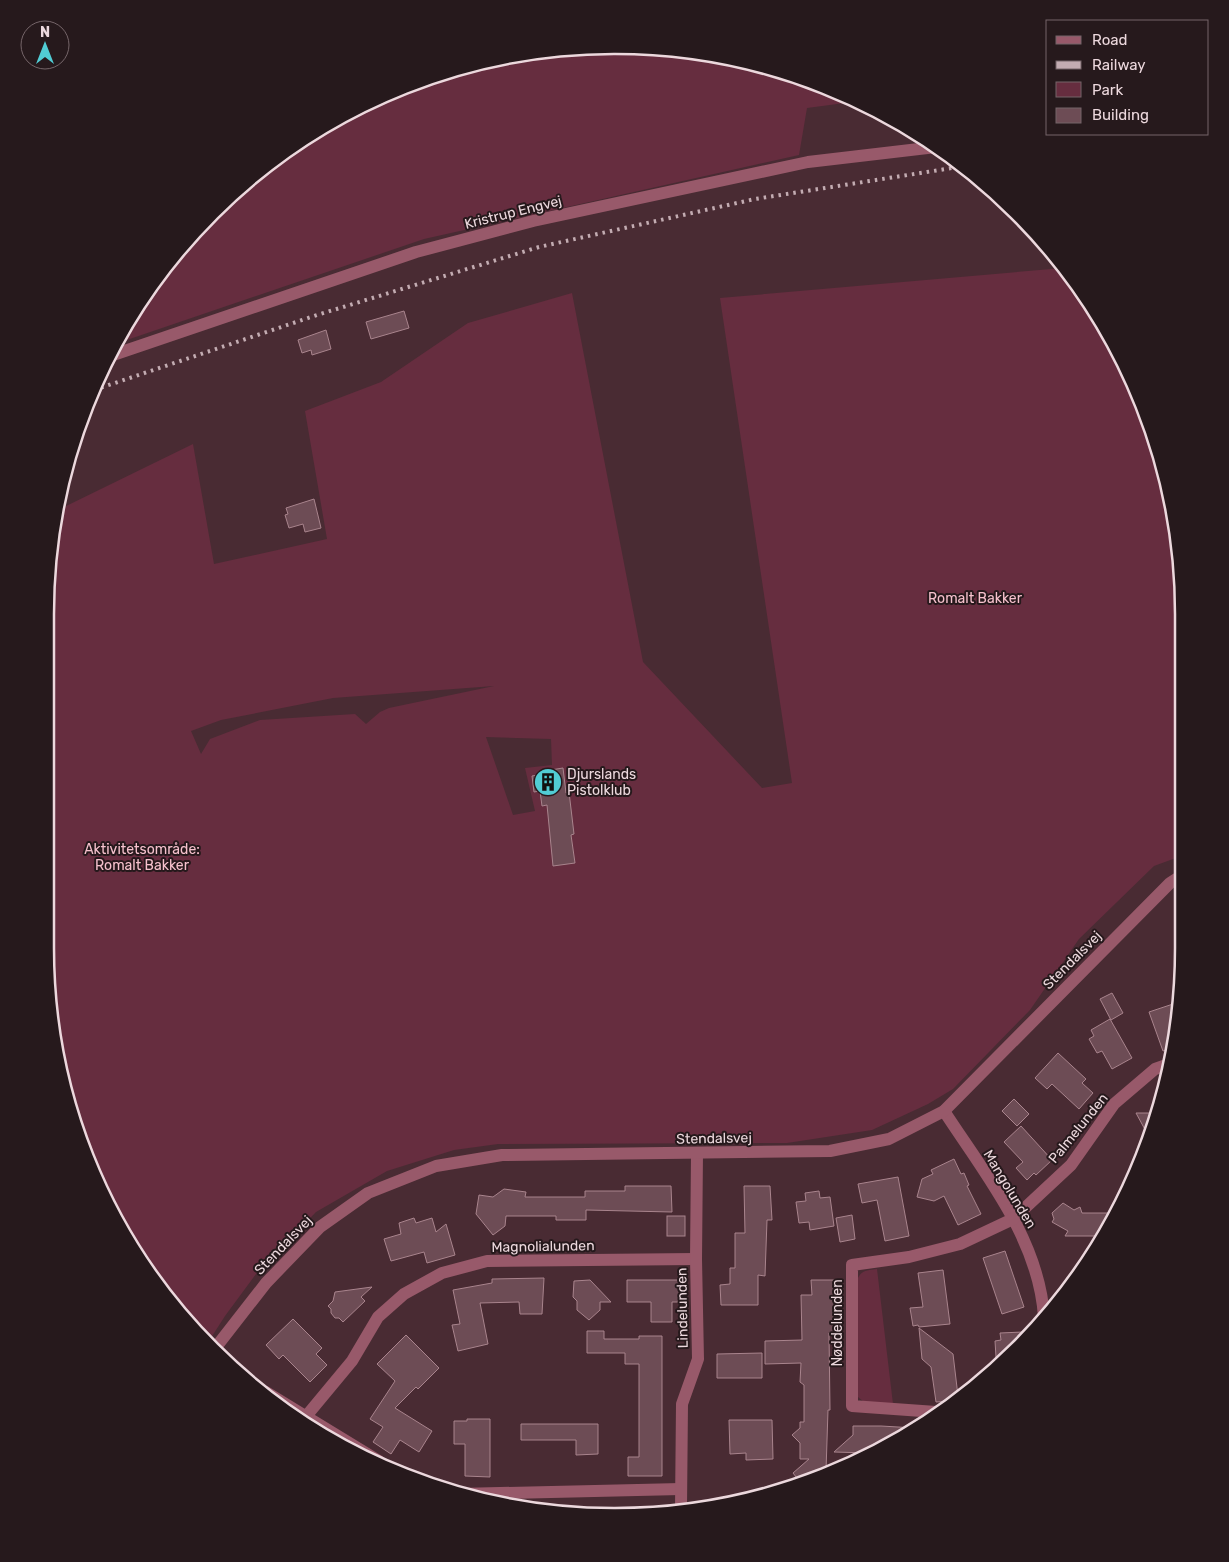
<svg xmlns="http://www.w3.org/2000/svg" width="1229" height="1562" viewBox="0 0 1229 1562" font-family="Rubik,sans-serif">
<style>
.green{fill:#662d3f;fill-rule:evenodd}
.building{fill:#6d4c55;stroke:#a9848d}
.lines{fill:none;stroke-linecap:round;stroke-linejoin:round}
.minor{stroke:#98596a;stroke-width:12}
.tertiary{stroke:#98596a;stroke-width:12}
.rail{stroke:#c3acb2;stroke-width:4;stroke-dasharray:2.5 5;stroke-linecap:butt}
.labels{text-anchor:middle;stroke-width:4;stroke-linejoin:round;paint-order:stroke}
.street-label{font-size:14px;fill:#ecd8dd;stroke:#26191c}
.park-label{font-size:14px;fill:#f6c1cd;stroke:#26191c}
.poi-label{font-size:14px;fill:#ecd8dd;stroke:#26191c;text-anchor:start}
.rim{fill:none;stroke:#ecd8dd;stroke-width:2.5}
</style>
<rect width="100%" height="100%" fill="#492b33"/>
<g class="green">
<path d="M651 46 762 64 860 101 807 108 799 155 424 239 115 344 121 330 163 268 239 187 330 121 431 75 540 50Z"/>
<path d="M1063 268 1108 330 1154 432 1183 577 1184 855 1154 866 1079 939 1030 1010 953 1089 928 1104 872 1130 787 1143 498 1144 454 1150 387 1171 316 1212 256 1274 225 1316 207 1344 121 1232 64 1095 45 947 46 578 60 509 193 444 214 564 327 539 305 411 381 382 468 323 572 293 643 662 762 788 792 783 720 298ZM494 686 389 708 380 712 366 724 355 714 260 720 210 739 201 754 191 731 221 720 333 698ZM486 737 551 739 552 765 525 768 535 811 513 815Z"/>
<path d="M877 1269 893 1404 864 1402 858 1397 857 1280C861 1270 868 1270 877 1269Z"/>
</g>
<g class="building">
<path d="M404 311 409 328 371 339 366 322Z"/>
<path d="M326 330 331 349 312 355 311 350 302 353 298 340Z"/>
<path d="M314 499 321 528 305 532 303 524 289 528 285 515 288 514 286 508Z"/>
<path d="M563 768 566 793 569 792 574 834 571 835 575 863 553 866 547 805 542 806 540 791 534 792 532 776 538 775V772Z"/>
<path d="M1112 993 1123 1013 1111 1020 1100 999Z"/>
<path d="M1179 1002 1174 1047 1163 1051 1149 1012Z"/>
<path d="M1110 1019 1132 1058 1112 1069 1102 1051 1097 1053 1089 1039 1094 1036 1091 1030Z"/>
<path d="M1058 1053 1086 1079 1082 1083 1093 1093 1079 1109 1052 1084 1047 1089 1035 1078Z"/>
<path d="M1014 1099 1029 1114 1017 1126 1002 1111Z"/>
<path d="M1136 1113H1157L1149 1137Z"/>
<path d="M1021 1126 1052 1160 1036 1175 1034 1173 1027 1180 1016 1168 1023 1162 1004 1142Z"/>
<path d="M954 1159 961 1174 964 1173 969 1185 967 1186 981 1214 958 1225 944 1196 934 1201 917 1197 922 1179 933 1174 931 1170Z"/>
<path d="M898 1177 909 1236 885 1241 877 1200 862 1203 858 1184Z"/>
<path d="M625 1186H671L672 1212 586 1210V1220H556V1216H506L505 1226 493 1235 476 1214 479 1195 493 1197 504 1189 526 1192 525 1197H585V1191H625Z"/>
<path d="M744 1186H770L772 1220H767L765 1276 758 1275V1305H721L720 1285 730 1284V1268H735V1233H745Z"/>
<path d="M819 1191 820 1198 830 1197 834 1226 810 1230 809 1222 799 1223 796 1202 806 1201 805 1193Z"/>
<path d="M1063 1203 1074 1210 1080 1207 1082 1213H1115L1103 1236H1065L1068 1231 1052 1222 1054 1219 1052 1213Z"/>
<path d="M852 1215 855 1239 840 1242 836 1218Z"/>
<rect x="667" y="1216" width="18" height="20"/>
<path d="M414 1218 416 1223 432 1218 436 1232 446 1224 455 1255 427 1263 424 1252 391 1261 384 1239 401 1234 399 1223Z"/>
<path d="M1005 1251 1024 1307 1002 1314 983 1258Z"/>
<path d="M943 1270 950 1324 919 1327 918 1325 913 1326 910 1308 923 1307 918 1273Z"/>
<path d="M544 1278 542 1314H520L519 1302 480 1303 488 1344 458 1351 452 1325 460 1324 453 1290 492 1283V1279Z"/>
<path d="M590 1280 611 1302H600V1310L589 1320 577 1310V1301L573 1297 574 1281Z"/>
<path d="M627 1280H681V1302H672V1322H651V1302H627Z"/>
<path d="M811 1280H835L836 1333H829L830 1410H828L826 1471 800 1482 793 1473 809 1459H800V1443L792 1435 800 1428V1422H804V1385L800 1382 801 1363 765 1364V1341L802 1340 801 1295H812Z"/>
<path d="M372 1287 361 1297 365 1301 343 1322 339 1318H335L331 1313V1309L328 1306 333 1301 335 1292Z"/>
<path d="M293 1319 322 1348 316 1354 327 1365 310 1382 283 1355 279 1359 266 1345Z"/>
<path d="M919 1328 953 1354 958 1396 951 1401 936 1402 931 1367 922 1359Z"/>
<path d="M587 1331H604V1339H639V1336H662V1476H628V1457H639V1364H625V1353H587Z"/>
<path d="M1023 1332V1343L1017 1350 1009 1357H996L995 1341 1001 1340 1000 1333Z"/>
<path d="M406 1335 439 1368 418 1389 416 1387 395 1408 432 1431 419 1452 400 1440 391 1454 373 1442 383 1427 370 1419 395 1381 377 1364Z"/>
<path d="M762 1353V1378H717V1354Z"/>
<path d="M467 1419H490V1477L465 1476V1444H454V1421H467Z"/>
<path d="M729 1420H772L773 1459 746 1460V1453L730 1454Z"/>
<path d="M521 1424H598V1454L576 1455V1440H521Z"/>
<path d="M853 1426H881L915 1428 900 1441 869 1453 834 1452 853 1435Z"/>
</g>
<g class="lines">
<g class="minor">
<path d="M110 356 416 252 533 221 808 162 936 147"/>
<path d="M944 1111C985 1174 1039 1239 1044 1317"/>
<path d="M266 1392 379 1461"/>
<path d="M936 1412 852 1406V1265L909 1257 960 1244 1013 1219 1071 1165 1114 1104 1155 1069 1172 1063"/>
<path d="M303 1420 352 1361 378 1317 404 1294 442 1273 487 1261 696 1259"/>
<path d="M458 1494 681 1489"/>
<path d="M681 1508 682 1404 698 1359 696 1259 697 1153"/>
</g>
<path class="tertiary" d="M213 1351 266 1283 320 1227 368 1193 436 1166 502 1155 830 1151 889 1139 944 1111 1170 883 1184 874"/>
<path class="rail" d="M94 390 317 315 539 247 755 199 965 166"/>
</g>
<defs>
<symbol id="building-disc" viewBox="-11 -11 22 22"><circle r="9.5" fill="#51ccd4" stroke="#26191c"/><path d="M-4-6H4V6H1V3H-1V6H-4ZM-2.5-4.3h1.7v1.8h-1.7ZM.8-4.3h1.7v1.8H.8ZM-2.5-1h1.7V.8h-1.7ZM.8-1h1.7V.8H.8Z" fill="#111"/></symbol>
</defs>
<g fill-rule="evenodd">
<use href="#building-disc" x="532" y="766" width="32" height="32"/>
</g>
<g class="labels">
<g class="street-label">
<text transform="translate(513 212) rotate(-14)" y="5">Kristrup Engvej</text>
<text transform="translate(1072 960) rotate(-45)" y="5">Stendalsvej</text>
<text transform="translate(1078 1128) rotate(-51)" y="5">Palmelunden</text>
<text transform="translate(714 1138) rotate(-1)" y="5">Stendalsvej</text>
<text transform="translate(1010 1189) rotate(59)" y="5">Mangolunden</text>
<text transform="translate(283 1245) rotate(-46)" y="5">Stendalsvej</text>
<text transform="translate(543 1246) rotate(-1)" y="5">Magnolialunden</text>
<text transform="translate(682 1308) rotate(-91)" y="5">Lindelunden</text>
<text transform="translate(837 1323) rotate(-90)" y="5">Nøddelunden</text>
</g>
<g class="park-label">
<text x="975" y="603">Romalt Bakker</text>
<text x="142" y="854">Aktivitetsområde:<tspan x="142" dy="16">Romalt Bakker</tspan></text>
</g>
<g class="poi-label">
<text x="567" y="779">Djurslands<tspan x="567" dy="16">Pistolklub</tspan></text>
</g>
</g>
<path d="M0 0H1229V1562H0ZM614 54H615A560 560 0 0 1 1175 614V948A560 560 0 0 1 615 1508H614A560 560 0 0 1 54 948V614A560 560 0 0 1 614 54Z" fill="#26191c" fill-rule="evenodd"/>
<path class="rim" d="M614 54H615A560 560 0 0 1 1175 614V948A560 560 0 0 1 615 1508H614A560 560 0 0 1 54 948V614A560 560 0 0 1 614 54Z"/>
<rect x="1046" y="20" width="162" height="115" fill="#26191c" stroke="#756569"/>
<rect x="1056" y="36" width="25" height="8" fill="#98596a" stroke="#756569"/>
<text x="1092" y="45" font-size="15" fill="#ecd8dd">Road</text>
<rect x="1056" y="61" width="25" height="8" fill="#c3acb2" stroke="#756569"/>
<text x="1092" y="70" font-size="15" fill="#ecd8dd">Railway</text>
<rect x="1056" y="82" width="25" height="15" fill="#662d3f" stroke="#756569"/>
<text x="1092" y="95" font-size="15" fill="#ecd8dd">Park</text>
<rect x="1056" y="108" width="25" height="15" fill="#6d4c55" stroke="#756569"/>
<text x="1092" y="120" font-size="15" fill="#ecd8dd">Building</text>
<g transform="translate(45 45)"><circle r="24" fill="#26191c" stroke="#756569"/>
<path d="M0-4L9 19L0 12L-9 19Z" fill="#51ccd4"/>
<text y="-8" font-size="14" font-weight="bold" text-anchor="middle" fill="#ecd8dd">N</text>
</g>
</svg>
